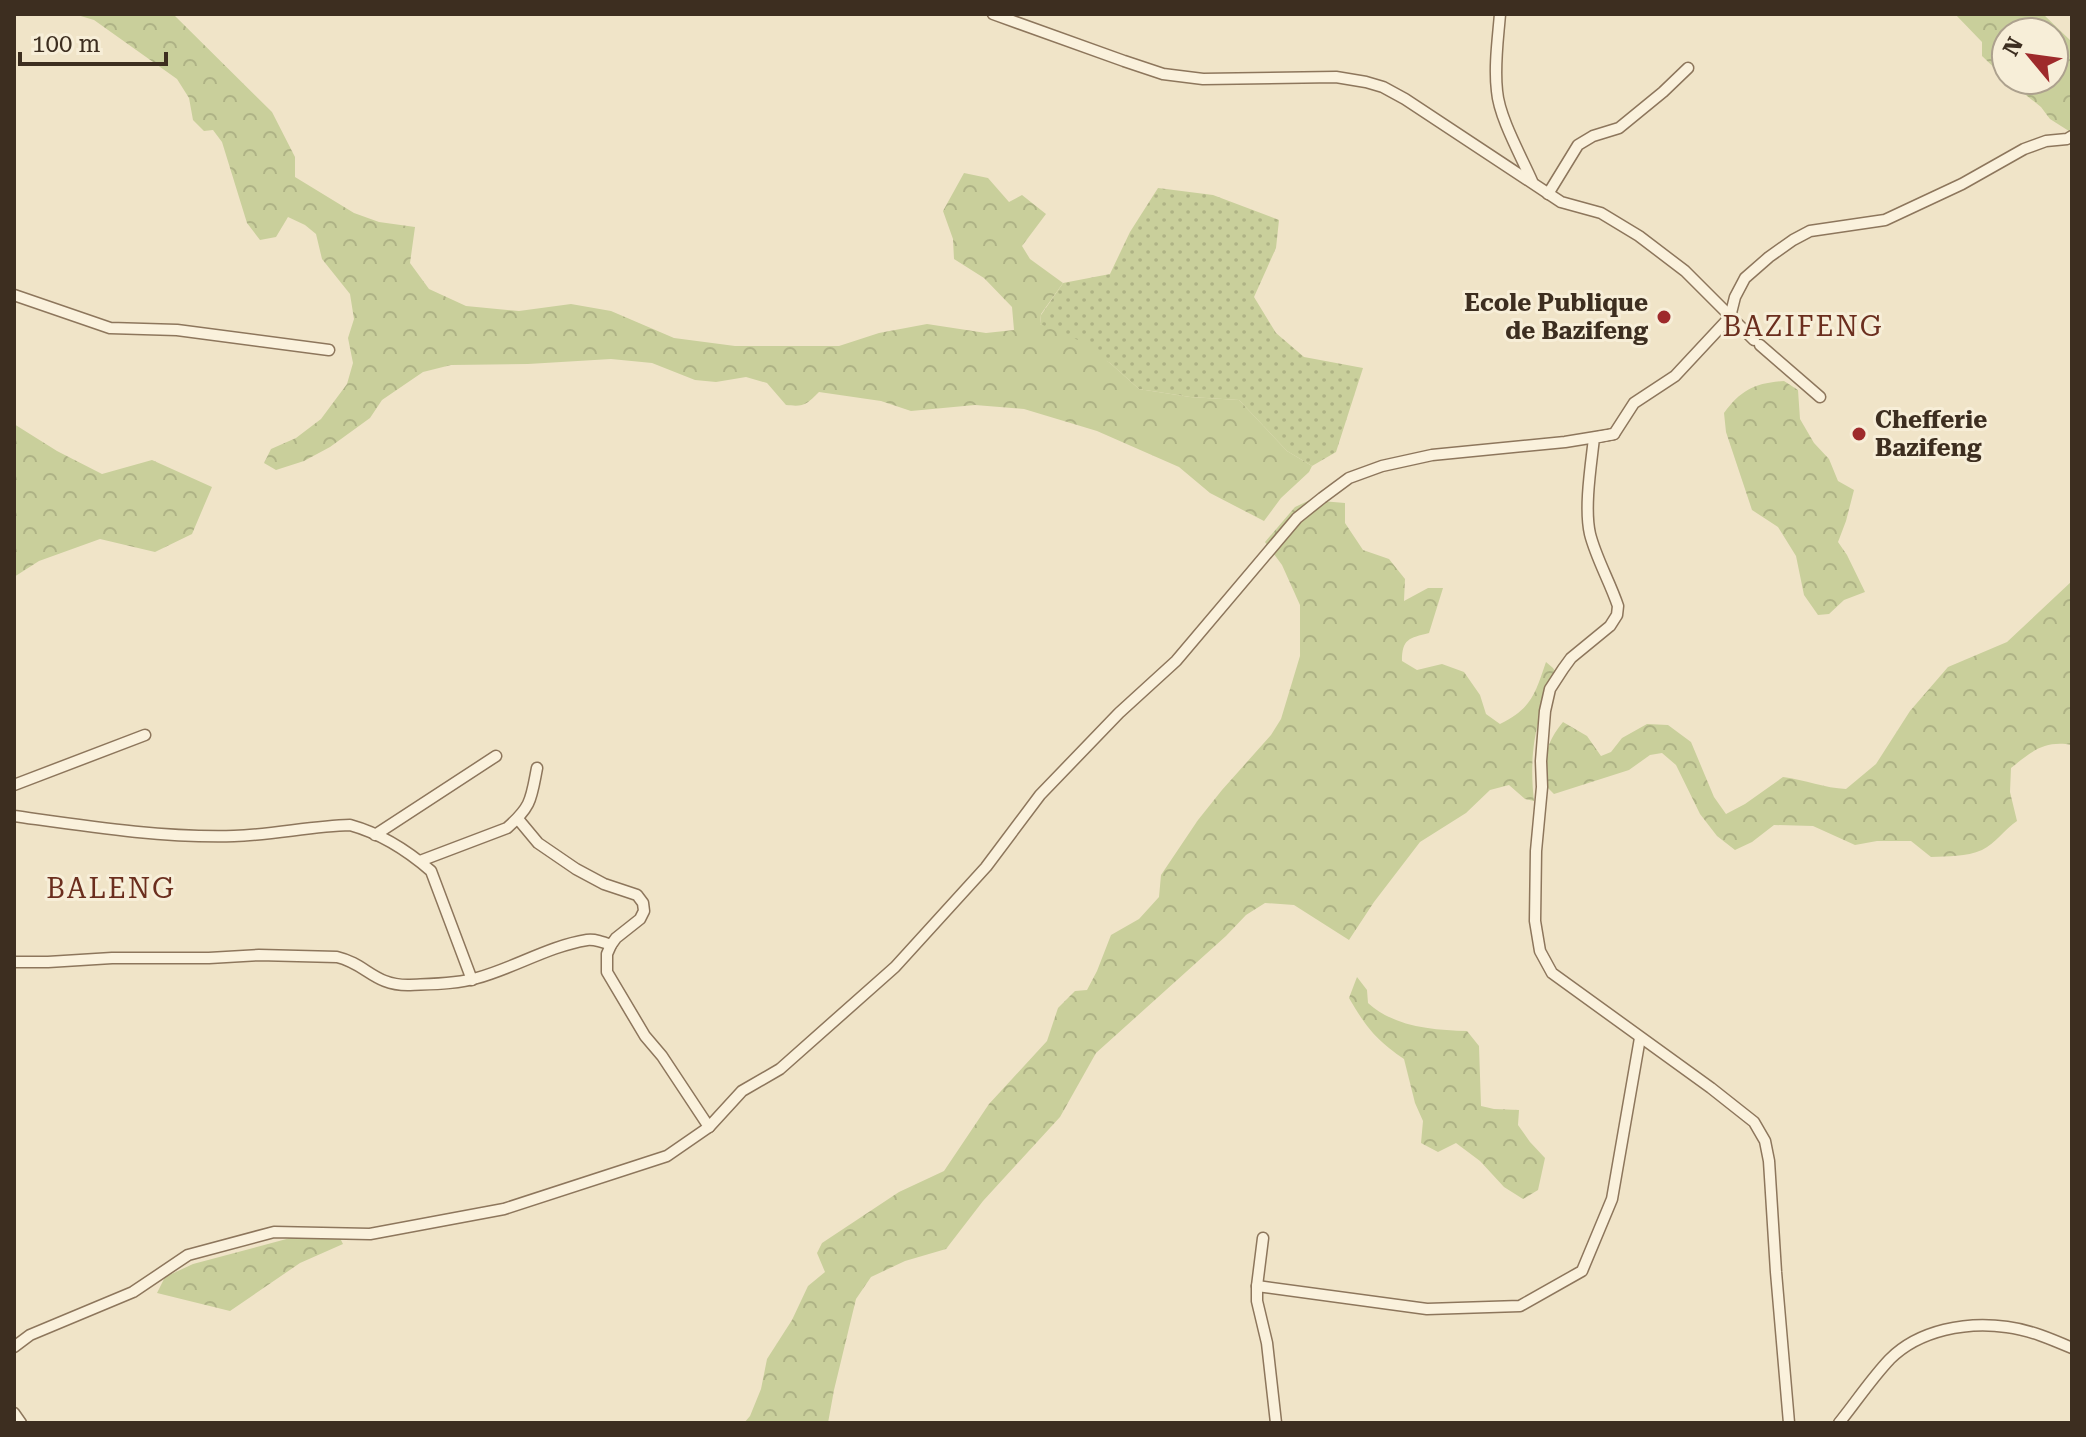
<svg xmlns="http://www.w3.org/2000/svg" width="2086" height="1437" viewBox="0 0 2086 1437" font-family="'Roboto Serif',serif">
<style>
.grass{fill:url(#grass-dots)}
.forest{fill:url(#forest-crowns)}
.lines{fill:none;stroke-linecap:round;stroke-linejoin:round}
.minor-casing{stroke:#8d765c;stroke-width:13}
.minor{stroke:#faf1dc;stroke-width:10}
.poi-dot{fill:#9e2a2b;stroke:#f7eed8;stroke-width:3}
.labels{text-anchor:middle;stroke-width:6;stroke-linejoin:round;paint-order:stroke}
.poi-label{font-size:24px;font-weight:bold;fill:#3d2e20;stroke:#f7eed8;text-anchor:end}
.quarter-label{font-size:28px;letter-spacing:2px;fill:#6b2e1e;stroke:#f7eed8}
</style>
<defs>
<pattern id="grass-dots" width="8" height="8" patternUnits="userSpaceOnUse" patternTransform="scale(2)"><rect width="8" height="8" fill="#c9cf9b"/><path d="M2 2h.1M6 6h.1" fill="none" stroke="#aeb285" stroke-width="1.8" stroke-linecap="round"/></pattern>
<pattern id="forest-crowns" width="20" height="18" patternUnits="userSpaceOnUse" patternTransform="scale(2)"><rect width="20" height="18" fill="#c9cf9b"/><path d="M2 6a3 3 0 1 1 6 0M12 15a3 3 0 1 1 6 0" fill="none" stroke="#aeb285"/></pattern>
</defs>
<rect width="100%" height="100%" fill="#f0e4c8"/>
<path class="grass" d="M1158 188 1213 195 1279 220 1276 248 1254 297 1276 333 1304 357 1363 368 1336 452 1312 466 1287 451 1239 400 1190 397 1139 389 1110 363 1040 324 1041 315 1063 283 1110 274 1130 232Z"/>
<g class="forest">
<path d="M74 14H173L272 112 295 157V177L354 213 379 222 415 227 410 263 429 289 466 306 519 311 571 304 611 311 674 338 735 346H839L879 333 927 324 986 333 1014 330 1012 307 984 278 954 259 953 239 943 211 964 173 988 178 1009 202 1022 195 1046 214 1022 246 1030 259 1063 283 1041 314 1040 324 1078 340 1110 363 1139 389 1190 397 1239 400 1287 451 1312 466 1309 472 1281 498 1264 521 1210 493 1179 467 1097 431 1024 409 975 405 911 411 881 401 819 392C806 405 804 407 786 405L767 383 746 377 716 382 695 380 652 363 611 359 528 364 451 365 423 372 382 400 370 418 330 447 304 461 276 470 264 463 271 449 296 438 321 419 347 384 353 363 348 338 354 319 350 294 322 259 316 234 305 225 288 217 276 237 260 240 247 223 222 142 213 130 204 131 193 120 189 98 177 79 94 20Z"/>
<path d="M1955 14H2043L2072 42V133L2050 119 2041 107 2007 80H2054V32H2006V79L1982 56V42Z"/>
<path d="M1784 381 1798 390 1800 419 1814 443 1829 459 1838 481 1854 490 1846 521 1838 542 1847 555 1865 592 1844 600 1829 614 1818 615 1804 595 1796 556 1778 527 1752 510 1726 432 1724 413C1741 390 1755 383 1784 381Z"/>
<path d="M14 424 57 451 102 474 152 460 212 487 192 534 155 552 100 539 39 561 14 577Z"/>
<path d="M1310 500 1345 503V523L1363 550 1389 559 1405 579 1404 601 1428 588H1443L1429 633C1409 638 1402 639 1402 661L1417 670 1442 664 1464 672 1480 695 1486 714 1500 724C1532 708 1535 694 1546 662L1553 668 1559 678C1534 713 1529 758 1534 801L1525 799 1509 785 1490 790 1466 813 1420 842 1374 902 1349 940 1294 905 1265 903 1246 915 1226 936 1096 1053 1060 1117 983 1201 946 1249 905 1261 871 1277 856 1299 834 1390 828 1423H744L750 1416 761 1389 767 1359 792 1320 808 1286 825 1272 817 1253 822 1243 899 1192 944 1171 989 1104 1047 1041 1058 1008 1075 991 1087 990 1097 971 1111 935 1139 919 1159 897 1161 875 1198 820 1222 790 1271 735 1281 719 1300 656V605L1282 565 1265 542 1295 507Z"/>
<path d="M2072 581V745C2044 740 2031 752 2011 768L2010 792 2017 821C2005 829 1995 844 1982 850 1966 857 1948 856 1931 857L1911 841H1877L1855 845 1813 826 1774 825 1752 842 1735 850 1717 836 1700 814 1676 765 1662 753 1650 755 1629 770 1554 794 1547 787C1543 759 1545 744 1563 722L1587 736 1601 756 1611 752 1622 738 1647 724 1668 725 1691 742 1714 797 1726 814 1745 804 1783 777C1805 780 1825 788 1846 789L1876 764 1910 711 1948 667 2007 642Z"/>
<path d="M1357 977 1367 990 1368 1003C1394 1027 1433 1030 1467 1031L1479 1046 1481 1106 1494 1109 1519 1110 1518 1125 1530 1142 1545 1158 1538 1190 1523 1199 1504 1187 1480 1161 1456 1143 1438 1152 1421 1143 1423 1121 1415 1103 1404 1059C1376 1040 1366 1027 1349 998Z"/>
<path d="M305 1234H338L343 1244 300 1263 230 1311 157 1293 165 1277 193 1264Z"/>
</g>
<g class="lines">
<defs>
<g id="minor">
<path d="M993 14 1124 61 1163 74 1203 79 1336 77 1366 82 1383 87 1405 99 1561 202 1601 213 1639 236 1685 271 1754 340"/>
<path d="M1500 14C1498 39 1494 66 1497 91 1499 117 1521 156 1532 181"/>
<path d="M1548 194 1578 145 1593 136 1619 128 1663 92 1688 68"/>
<path d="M14 295 110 328 177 330 329 350"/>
<path d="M1760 345 1820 397"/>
<path d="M14 785 145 735"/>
<path d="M14 816C86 826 161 838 234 836 273 835 311 826 350 825 379 833 408 851 431 871L472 980"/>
<path d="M518 819 538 843 576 869 604 884 637 895 643 903 644 911 640 919 616 938 611 945 607 954V972L645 1036 662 1056 709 1127"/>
<path d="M375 835 496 756"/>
<path d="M420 861 507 828C532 806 531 799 537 768"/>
<path d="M14 962H48L112 958H209L259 955 337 957C367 964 374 986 410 985 431 984 457 984 477 978 514 968 549 946 587 940 595 939 603 942 611 945"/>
<path d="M1263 1238 1257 1286V1301L1267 1343 1276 1423"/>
<path d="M1257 1286 1427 1309 1520 1306 1582 1271 1612 1199 1640 1038"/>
<path d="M14 1347 30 1335 133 1292 188 1255 274 1232 370 1234 504 1209 667 1156 709 1127 742 1091 780 1069 895 967 986 867 1040 795 1119 713 1176 661 1297 518 1322 498 1349 478 1382 466 1432 455 1565 442 1614 434"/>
<path d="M14 1413 21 1423"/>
<path d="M1789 1423 1776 1272 1769 1161 1765 1141 1754 1122 1711 1088 1552 973 1540 951 1535 921 1536 851 1542 787 1541 761 1545 711 1550 689 1563 669 1571 658 1610 626 1617 615 1618 606C1610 582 1596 558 1590 534 1584 508 1591 465 1594 438L1614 434 1634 403 1675 376 1730 317 1735 297 1745 278 1769 257 1793 240 1810 231 1885 220 1962 184 2024 149 2046 141 2067 139 2072 136"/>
<path d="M1839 1423C1856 1402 1871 1379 1890 1359 1919 1330 1967 1321 2007 1327 2030 1330 2051 1339 2072 1348"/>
</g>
</defs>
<use href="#minor" class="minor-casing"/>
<use href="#minor" class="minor"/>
</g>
<g class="poi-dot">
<circle cx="1664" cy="317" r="8"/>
<circle cx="1859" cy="434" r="8"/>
</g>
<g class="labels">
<g class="poi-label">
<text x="1648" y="311">Ecole Publique<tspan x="1648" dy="28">de Bazifeng</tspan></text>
<text x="1875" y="428" text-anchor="start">Chefferie<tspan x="1875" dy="28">Bazifeng</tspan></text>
</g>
<g class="quarter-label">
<text x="1803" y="336">BAZIFENG</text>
<text x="111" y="898">BALENG</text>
</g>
</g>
<rect width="2086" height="1437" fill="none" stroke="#3d2e20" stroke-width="32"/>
<g transform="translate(2030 56) rotate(299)"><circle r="38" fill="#f7eed8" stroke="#ada18e" stroke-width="2"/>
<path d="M0-6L14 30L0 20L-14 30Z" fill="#9e2a2b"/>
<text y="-12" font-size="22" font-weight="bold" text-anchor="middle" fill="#3d2e20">N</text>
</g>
<path d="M20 52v12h146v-12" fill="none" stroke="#3d2e20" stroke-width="4"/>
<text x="32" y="52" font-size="24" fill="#3d2e20" stroke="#f7eed8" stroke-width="6" paint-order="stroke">100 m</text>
</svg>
